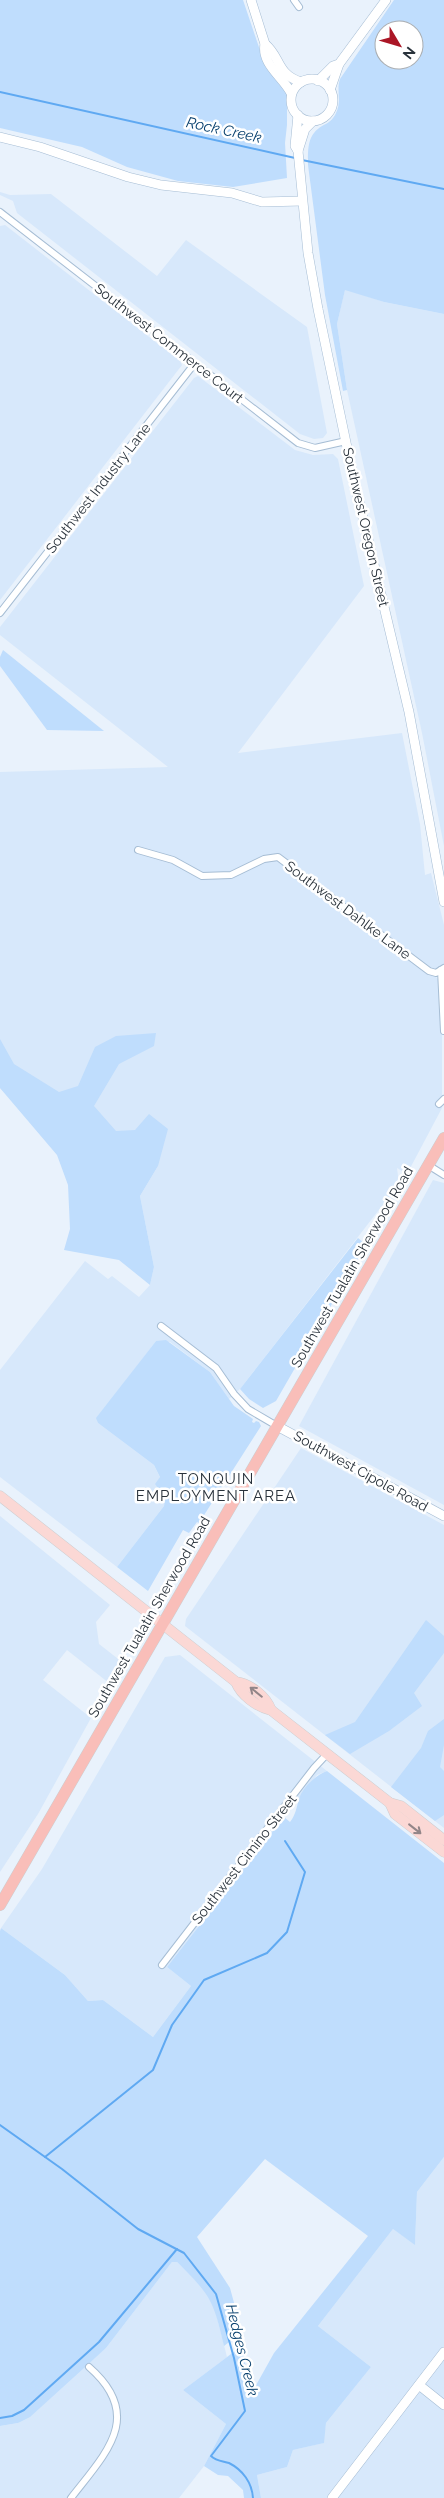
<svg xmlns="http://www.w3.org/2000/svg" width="444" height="2498" viewBox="0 0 444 2498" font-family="Raleway,sans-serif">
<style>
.built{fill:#d7e8fb}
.green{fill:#bfddfd;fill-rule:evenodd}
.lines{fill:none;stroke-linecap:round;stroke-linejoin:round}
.stream{stroke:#5fa9f2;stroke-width:2}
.street-casing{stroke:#a6bdd4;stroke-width:8}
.secondary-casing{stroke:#a6bdd4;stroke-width:10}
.primary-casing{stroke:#ccced0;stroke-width:11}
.highway-casing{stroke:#ccced0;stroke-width:12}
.street{stroke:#fff;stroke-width:6}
.secondary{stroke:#fff;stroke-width:9}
.primary{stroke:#fbd8d5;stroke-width:10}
.highway{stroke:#f9beb9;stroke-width:11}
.oneway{stroke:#928588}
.labels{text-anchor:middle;stroke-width:5;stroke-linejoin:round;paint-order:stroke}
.street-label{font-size:14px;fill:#29323b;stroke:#fff}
.water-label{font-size:15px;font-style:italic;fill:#08406e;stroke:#fff}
.neighbourhood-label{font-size:15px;letter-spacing:1px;fill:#29323b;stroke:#fff}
</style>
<rect width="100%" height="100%" fill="#e9f2fc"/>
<g class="built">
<path d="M0 192 10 195 51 194 157 276 186 240 307 327 327 433 323 438 314 439 300 434 17 213 13 201 0 195Z"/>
<path d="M5 225 180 361 182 365 0 600V226Z"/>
<path d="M345 289 384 302 444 314V846L422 733 347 390 337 324Z"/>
<path d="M198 376 295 450 313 455 333 454 338 459 364 586 238 753 402 733 420 824 425 875 431 873 444 925V965L432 973 442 983V1108L407 1174 397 1168 399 1184 240 1389 229 1399 210 1372 170 1342 156 1341 97 1418 98 1423 154 1465 160 1477 156 1484 165 1498 164 1506 117 1567 0 1477V1370L85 1261 108 1279 112 1276 139 1297 150 1285 154 1267 140 1196 158 1166 117 1194 0 1088V772L168 767 0 635V627L194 378Z"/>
<path d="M433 1180 444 1183V1505L299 1426Z"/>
<path d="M301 1448 444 1525V1828L185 1626 186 1619Z"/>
<path d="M0 1516 110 1605 96 1622 99 1644 122 1662 109 1683 67 1650 43 1680 91 1718 38 1814 0 1872Z"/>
<path d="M180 1655 327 1771 317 1775 167 1967 191 1986 153 2037 103 2000 88 2001 65 1975 1 1928 42 1869 165 1657Z"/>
<path d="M444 2157V2498H261L257 2475 287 2467 293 2450 323 2443 326 2423 371 2367 318 2326 393 2229 415 2244 417 2192Z"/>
<path d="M172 2262H177L206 2291 214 2306 227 2357 183 2390 226 2424 204 2466 179 2498H0V2426L18 2423 106 2348Z"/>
</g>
<g class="green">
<path d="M0 0H243L266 68 287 93V125L285 143 287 178 233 187 178 181 127 167 82 147 0 128Z"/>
<path d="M394 0H444V314L384 302 345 290 337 324 347 390 343 391 325 295 308 165C308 149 307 135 322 126 328 123 333 120 336 113 342 101 336 90 340 79ZM384 30H414V60H384Z"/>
<path d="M3 650 104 731 47 730 0 666V657Z"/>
<path d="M156 1033 154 1046 119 1064 94 1106 116 1131 135 1130 149 1114 168 1129 158 1166 140 1196 154 1267 150 1285 119 1260 64 1250 70 1229 68 1185 57 1155 0 1088V1039L14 1064 59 1092 78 1086 95 1047 116 1036Z"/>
<path d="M358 1238 364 1243 361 1249 363 1250 276 1401 263 1408 249 1399 240 1389Z"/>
<path d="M166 1340 210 1372 234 1406 253 1419 252 1422 254 1423 256 1421 259 1422 261 1426 199 1523 197 1522 189 1533 183 1530 148 1591 117 1567 164 1506 165 1498 155 1484 160 1477 154 1465 98 1423 96 1418 156 1341Z"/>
<path d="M426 1620 444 1636V1653L414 1693 422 1706 389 1731 350 1754 325 1735 355 1722Z"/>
<path d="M444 1719V1745L440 1767 444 1771V1815L435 1821 391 1787 421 1748 428 1731Z"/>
<path d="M327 1771 444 1863V2157L417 2192 415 2245 393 2229 318 2326 371 2367 326 2423 324 2443 293 2450 287 2467 257 2475 261 2498H244L243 2490 228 2476 218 2475 204 2466 226 2424 183 2390 243 2345 248 2387H255L274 2353 368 2236 265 2159 197 2237 230 2288 242 2332 224 2346C213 2299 211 2296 177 2262H172L106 2348 30 2417 18 2423 0 2426V1931L1 1928 65 1975 88 2001 103 2000 153 2037 191 1986 167 1967 284 1817 290 1822C296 1814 296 1809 299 1799 302 1788 316 1775 327 1771Z"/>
</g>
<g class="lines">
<g class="stream">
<path d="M0 92 295 158"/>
<path d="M302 160 444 189"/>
<path d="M0 2125 62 2169 138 2229 184 2253 216 2294 234 2358 245 2411 211 2456C216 2461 222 2461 229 2463 243 2470 252 2483 253 2498"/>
<path d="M45 2157 153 2070 172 2025 204 1980 267 1953 287 1932 305 1872 285 1841"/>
<path d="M0 2418 12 2416 24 2410 99 2342 177 2249"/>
</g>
<defs>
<g id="street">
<path d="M294 0 299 7"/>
<path d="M0 212 298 443 315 448 346 441"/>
<path d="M0 613 195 363"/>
<path d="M138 850 173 860 202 876 231 875 264 859 278 857 429 971 436 973 444 968"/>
<path d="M441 970 444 1031"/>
<path d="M439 1104 444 1099"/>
<path d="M428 1165 444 1175"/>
<path d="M161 1326 216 1368 234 1394 248 1409 277 1426"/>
<path d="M162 1965 314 1768 327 1754"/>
<path d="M71 2498C106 2453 145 2416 89 2367"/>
</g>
<g id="secondary">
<path d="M251 0 265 44C261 64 283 77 291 93"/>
<path d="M265 44C281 57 276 74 301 82"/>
<circle cx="312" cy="100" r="21"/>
<path d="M318 81 333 66 339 64"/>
<path d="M330 90 339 64 386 0"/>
<path d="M298 115 295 146 298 151 308 253 318 309 353 476 409 712 444 902"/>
<path d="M0 137 40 147 128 177 161 185 232 193 262 202 302 201"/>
<path d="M298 151 305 129 313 121"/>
<path d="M277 1426 444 1516"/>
<path d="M419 2385 444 2405"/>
<path d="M332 2498 444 2352"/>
</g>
<g id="primary">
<path d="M0 1496 236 1682C250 1684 266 1696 271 1710"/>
<path d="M236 1682C241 1695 257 1707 271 1710L390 1803 395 1814 444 1852"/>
<path d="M390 1803 401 1806 444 1840"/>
</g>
<path id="highway" d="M0 1905 444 1138"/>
</defs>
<use href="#street" class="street-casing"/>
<use href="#secondary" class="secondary-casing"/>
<use href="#primary" class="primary-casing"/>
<use href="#highway" class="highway-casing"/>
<use href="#street" class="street"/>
<use href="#secondary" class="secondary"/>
<use href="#primary" class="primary"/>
<use href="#highway" class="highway"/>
</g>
<defs><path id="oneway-shaft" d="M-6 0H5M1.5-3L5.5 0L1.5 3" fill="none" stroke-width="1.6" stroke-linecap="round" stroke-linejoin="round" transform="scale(1.25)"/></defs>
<g class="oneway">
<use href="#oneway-shaft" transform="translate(256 1692) rotate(-141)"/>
<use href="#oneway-shaft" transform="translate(415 1829) rotate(38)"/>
</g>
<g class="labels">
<g class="street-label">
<text transform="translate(169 343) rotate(38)" y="5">Southwest Commerce Court</text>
<text transform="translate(98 488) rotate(-52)" y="5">Southwest Industry Lane</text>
<text transform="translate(366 527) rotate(77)" y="5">Southwest Oregon Street</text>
<text transform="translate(348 910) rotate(37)" y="5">Southwest Dahlke Lane</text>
<text transform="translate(352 1267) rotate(-60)" y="5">Southwest Tualatin Sherwood Road</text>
<text transform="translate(361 1471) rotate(29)" y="5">Southwest Cipole Road</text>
<text transform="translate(149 1617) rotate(-60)" y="5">Southwest Tualatin Sherwood Road</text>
<text transform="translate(244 1859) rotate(-52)" y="5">Southwest Cimino Street</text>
</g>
<g class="water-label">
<text transform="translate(224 130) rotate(12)" y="5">Rock Creek</text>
<text transform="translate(242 2350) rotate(76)" y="5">Hedges Creek</text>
</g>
<g class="neighbourhood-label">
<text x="216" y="1484">TONQUIN<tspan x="216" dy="17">EMPLOYMENT AREA</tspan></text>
</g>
</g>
<g transform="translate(399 45) rotate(128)"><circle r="24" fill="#ffffff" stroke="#a9adb1"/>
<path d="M0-4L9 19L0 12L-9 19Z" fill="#ab1626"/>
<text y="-8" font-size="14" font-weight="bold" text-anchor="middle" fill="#29323b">N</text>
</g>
</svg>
